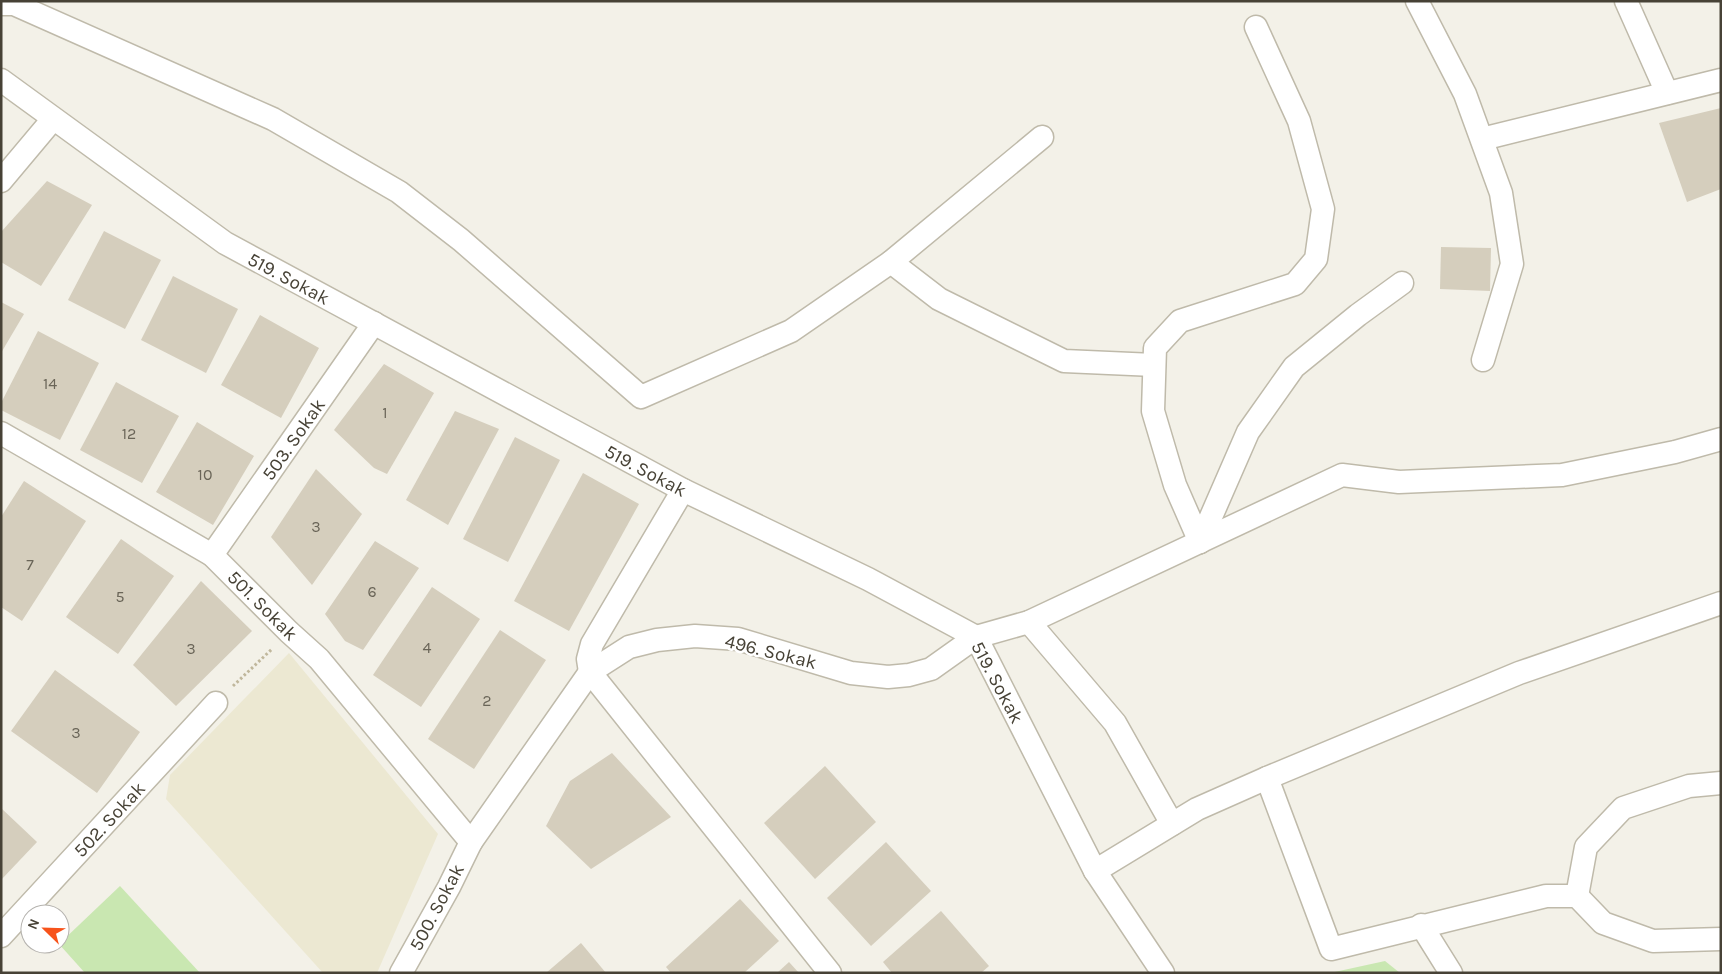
<svg xmlns="http://www.w3.org/2000/svg" width="1722" height="974" viewBox="0 0 1722 974" font-family="Karla,sans-serif">
<style>
.education{fill:#ece8d2}
.green{fill:#c9e7b1}
.building{fill:#d5cebd}
.lines{fill:none;stroke-linecap:round;stroke-linejoin:round}
.minor-casing{stroke:#bfbaaa;stroke-width:25}
.path{stroke:#c0b79c;stroke-width:3;stroke-dasharray:2.5 2.5;stroke-linecap:butt}
.minor{stroke:#fff;stroke-width:22}
.labels{text-anchor:middle;stroke-width:5;stroke-linejoin:round;paint-order:stroke}
.number-label{font-size:16px;fill:#6a6558}
.street-label{font-size:19px;fill:#474236;stroke:#fff}
</style>
<rect width="100%" height="100%" fill="#f3f1e8"/>
<path class="education" d="M289 653 438 834 377 973H323L166 799 170 775Z"/>
<g class="green">
<path d="M120 886 200 973H85L59 944Z"/>
<path d="M1385 961 1400 973H1330Z"/>
</g>
<g class="building">
<path d="M1721 108V189L1687 202 1659 123Z"/>
<path d="M47 181 92 205 41 286 1 262V232Z"/>
<path d="M104 231 161 260 125 329 68 300Z"/>
<path d="M1441 247 1491 248 1490 291 1440 289Z"/>
<path d="M173 276 238 309 206 373 141 340Z"/>
<path d="M1 302 24 314 1 353Z"/>
<path d="M260 315 319 348 281 418 221 385Z"/>
<path d="M38 331 99 363 60 440 1 410V403Z"/>
<path d="M384 364 434 393 387 474 374 468 334 430Z"/>
<path d="M116 382 179 416 142 483 80 450Z"/>
<path d="M455 411 499 429 448 525 406 500Z"/>
<path d="M197 422 254 456 213 525 156 492Z"/>
<path d="M515 437 560 460 508 562 463 539Z"/>
<path d="M316 469 362 514 312 585 271 537Z"/>
<path d="M583 473 639 504 569 631 514 601Z"/>
<path d="M24 481 86 521 22 621 1 607V517Z"/>
<path d="M121 539 174 576 118 654 66 617Z"/>
<path d="M375 541 419 568 363 650 345 641 325 614Z"/>
<path d="M201 581 252 631 176 706 133 665Z"/>
<path d="M432 587 480 619 421 707 373 675Z"/>
<path d="M500 630 546 660 474 769 428 739Z"/>
<path d="M55 670 140 732 97 793 11 731Z"/>
<path d="M612 753 671 817 591 869 546 826 570 781Z"/>
<path d="M825 766 876 822 815 879 764 823Z"/>
<path d="M1 808 37 842 1 880Z"/>
<path d="M886 842 931 891 871 946 827 898Z"/>
<path d="M740 899 779 941 744 973H671L666 967Z"/>
<path d="M941 911 989 966 981 973H892L883 962Z"/>
<path d="M581 943 606 973H546Z"/>
<path d="M789 962 799 973H777Z"/>
</g>
<g class="lines">
<defs>
<g id="minor">
<path d="M1417 1 1465 94 1501 193 1512 264 1483 360"/>
<path d="M1626 1 1667 93"/>
<path d="M1 4H14L273 119 399 192 461 240 641 397 791 331 891 262 939 299 1064 361 1154 365"/>
<path d="M1 80 225 243 683 490 868 579 976 637 1095 871 1163 973"/>
<path d="M1482 139 1721 80"/>
<path d="M1 181 53 119"/>
<path d="M891 262 1042 137"/>
<path d="M1 433 212 555 289 632 319 659 471 842"/>
<path d="M683 490 592 644 588 659 590 672 830 973"/>
<path d="M1200 542 1175 485 1153 411 1155 348 1180 321 1295 284 1316 259 1323 209 1299 121 1256 27"/>
<path d="M1200 542 1248 432 1294 367 1358 315 1402 283"/>
<path d="M212 555 374 323"/>
<path d="M1029 622 1115 723 1172 824"/>
<path d="M1267 778 1331 949 1546 896H1577L1603 923 1653 941 1721 939"/>
<path d="M1095 871 1197 809 1267 778 1519 673 1721 603"/>
<path d="M1577 896 1586 847 1623 808 1689 786 1721 783"/>
<path d="M1421 925 1451 973"/>
<path d="M1 936 216 703"/>
<path d="M401 973 449 887 471 842 590 672 629 647 657 640 695 636 738 639 851 673 888 677 909 675 931 669 976 637 1029 622 1342 475 1399 482 1562 475 1675 452 1721 439"/>
</g>
</defs>
<use href="#minor" class="minor-casing"/>
<path class="path" d="M233 686 272 649"/>
<use href="#minor" class="minor"/>
</g>
<g class="labels">
<g class="number-label">
<text x="50" y="389">14</text>
<text x="385" y="418">1</text>
<text x="129" y="439">12</text>
<text x="205" y="480">10</text>
<text x="316" y="532">3</text>
<text x="30" y="570">7</text>
<text x="372" y="597">6</text>
<text x="120" y="602">5</text>
<text x="427" y="653">4</text>
<text x="191" y="654">3</text>
<text x="487" y="706">2</text>
<text x="76" y="738">3</text>
</g>
<g class="street-label">
<text transform="translate(289 278) rotate(28)" y="7">519. Sokak</text>
<text transform="translate(293 439) rotate(-55)" y="7">503. Sokak</text>
<text transform="translate(646 470) rotate(28)" y="7">519. Sokak</text>
<text transform="translate(263 605) rotate(45)" y="7">501. Sokak</text>
<text transform="translate(771 651) rotate(14)" y="7">496. Sokak</text>
<text transform="translate(998 682) rotate(62)" y="7">519. Sokak</text>
<text transform="translate(109 819) rotate(-47)" y="7">502. Sokak</text>
<text transform="translate(436 907) rotate(-62)" y="7">500. Sokak</text>
</g>
</g>
<rect width="1722" height="974" fill="none" stroke="#474236" stroke-width="5"/>
<g transform="translate(45 929) rotate(293)"><circle r="24" fill="#ffffff" stroke="#b5b3af"/>
<path d="M0-4L9 19L0 12L-9 19Z" fill="#f7531b"/>
<text y="-8" font-size="14" font-weight="bold" text-anchor="middle" fill="#474236">N</text>
</g>
</svg>
